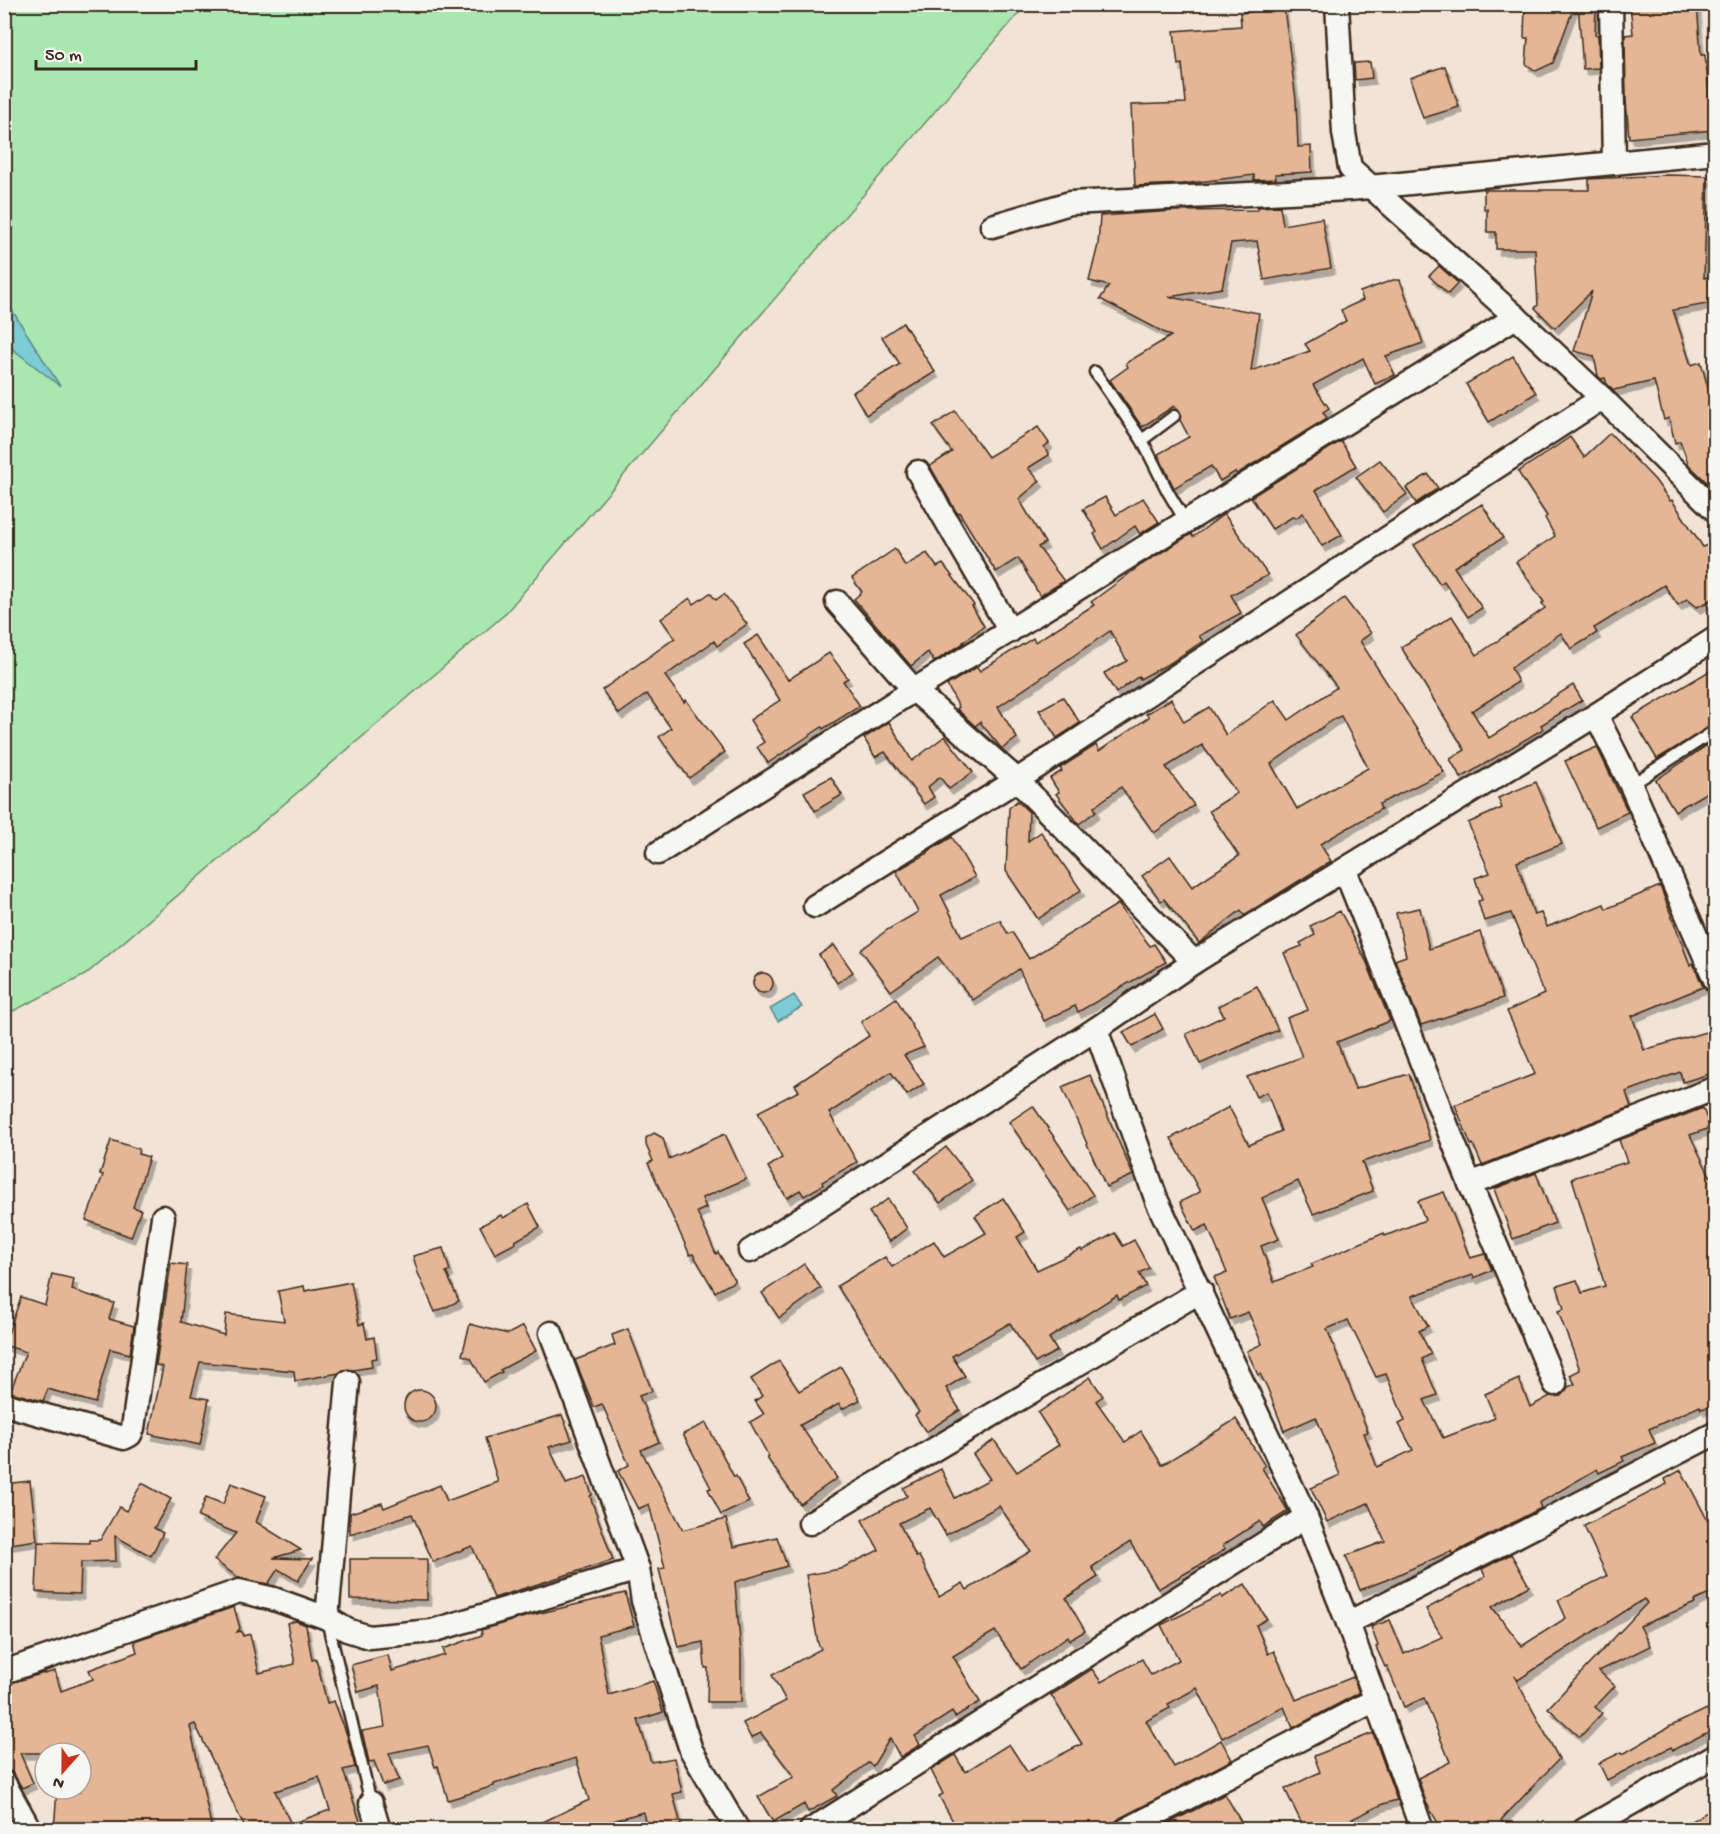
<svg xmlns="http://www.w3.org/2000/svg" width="1720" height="1834" viewBox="0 0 1720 1834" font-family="'Gochi Hand',sans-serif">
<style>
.green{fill:#a8e8b0;stroke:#728967;stroke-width:1.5}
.water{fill:#7bccd5;stroke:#618b8c;stroke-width:1.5}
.building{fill:#e5b695;stroke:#3b2a1e;stroke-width:1.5;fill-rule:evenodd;filter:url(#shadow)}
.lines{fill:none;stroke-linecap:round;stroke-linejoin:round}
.service-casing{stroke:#3b2a1e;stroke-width:15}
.minor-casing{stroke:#3b2a1e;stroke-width:27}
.service{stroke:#f6f6f2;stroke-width:10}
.minor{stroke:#f6f6f2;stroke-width:22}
</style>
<defs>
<filter id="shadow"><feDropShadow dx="3.5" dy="6" stdDeviation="0" flood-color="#0004"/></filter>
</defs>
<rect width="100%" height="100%" fill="#f1e3d6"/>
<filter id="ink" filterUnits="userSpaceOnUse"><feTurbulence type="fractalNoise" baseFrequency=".0167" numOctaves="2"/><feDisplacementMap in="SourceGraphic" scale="12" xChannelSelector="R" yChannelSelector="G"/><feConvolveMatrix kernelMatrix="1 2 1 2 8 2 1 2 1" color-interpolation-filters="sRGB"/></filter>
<g filter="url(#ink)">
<path class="green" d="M12 4 1026 5 504 615 85 975 5 1015V343L58 384 5 299 4 20Z"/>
<g class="water">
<path d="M4 299H5L60 386 5 343Z"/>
<path d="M794 995 802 1007 778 1021 770 1009Z"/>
</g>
<g class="building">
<path d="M1525 4H1575L1553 63 1536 71 1526 64 1528 38H1524Z"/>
<path d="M1578 4H1596L1595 35H1598L1599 68 1583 69Z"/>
<path d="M1630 4H1697L1701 55H1705L1713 130 1629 138 1626 100 1625 35 1633 34Z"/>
<path d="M1284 8 1296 100 1298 147 1311 146 1312 172 1275 174 1276 179 1254 180V175L1182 184 1135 186 1131 105 1186 103 1182 64 1178 65 1174 31 1241 26 1240 13Z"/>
<path d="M1370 62 1372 78 1355 80 1354 63Z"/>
<path d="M1445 66 1459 107 1423 118 1410 78Z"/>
<path d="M1667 175 1707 176 1704 278 1709 277 1713 303 1673 310 1691 365 1701 362 1716 418V491L1689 465 1680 441 1675 443 1669 418 1664 420 1654 381 1614 390 1607 384 1605 378 1601 379 1598 376 1594 356 1574 351 1592 291 1555 328 1535 308 1538 305 1535 249H1496V232H1487V209L1484 210V190H1589V179Z"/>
<path d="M1280 206 1283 225 1322 218 1331 268 1264 280 1257 241 1231 243 1222 288 1169 297 1259 313 1251 371 1310 351 1305 344 1346 321 1341 310 1363 300 1360 292 1393 280H1400L1423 343 1386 356 1395 375 1375 384 1363 358 1313 385 1329 408 1323 412 1327 418 1237 474 1235 472 1220 481 1211 466 1174 488 1158 454 1189 437 1180 420V412L1174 406 1142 427 1110 380 1128 367 1126 363 1171 336 1100 299 1109 286 1089 281 1098 245 1100 216 1174 211 1258 210V207Z"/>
<path d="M1439 266 1458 283 1448 294 1429 276Z"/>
<path d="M903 323 935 372 866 415 853 392 900 364 882 337Z"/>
<path d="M1513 356 1536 393 1489 422 1466 384Z"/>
<path d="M955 411 988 457 1038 427 1049 443 1044 447 1049 455 1028 468 1040 481 1019 499 1045 543 1038 547 1064 581 1040 596 1018 558 996 572 959 512 957 513 930 466 952 452 933 426Z"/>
<path d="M1610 433 1655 480 1670 501 1672 500 1703 547 1716 541V598L1697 607 1687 599 1678 605 1664 585 1594 628 1597 633 1571 649 1561 633 1511 668 1518 682 1472 711 1489 738 1573 685 1582 700 1541 725 1543 729 1461 778 1450 759 1465 750 1401 647 1452 616 1477 655 1545 608 1542 603 1544 602 1516 562 1555 536 1545 518 1547 516 1518 472 1570 437 1584 457Z"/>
<path d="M1341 441 1356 466 1316 490 1342 535 1322 546 1303 513 1296 518 1294 516 1272 529 1251 497Z"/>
<path d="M1380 460 1407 494 1383 512 1356 477Z"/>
<path d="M1428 474 1438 488 1416 503 1406 488Z"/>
<path d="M1105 497 1116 515 1143 498 1159 522 1140 534 1135 526 1103 549 1094 534 1097 532 1083 509Z"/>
<path d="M1482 504 1503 538 1454 567 1482 608 1468 617 1444 581 1440 584 1414 545Z"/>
<path d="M1224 514 1268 575 1231 595 1241 613 1199 636 1203 641 1170 663 1140 679 1139 676 1116 693 1104 673 1127 661 1110 631 998 707 1017 738 1002 749 980 722 975 726 957 709 959 707 947 685 977 667 980 671 1033 638 1035 642 1094 605 1091 602 1141 565 1191 534 1193 537Z"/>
<path d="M895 549 905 566 927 553 937 567 943 564 974 605 972 606 984 626 963 642 964 643 934 662 928 652 911 666 854 599 862 592 852 578Z"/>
<path d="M710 593 716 600 724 594 747 624 717 646 714 641 665 676 684 702 686 700 725 752 689 778 659 737 671 728 647 694 619 714 602 690 675 638 661 619 690 598 694 604Z"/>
<path d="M1344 598 1371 633 1360 641 1444 772 1379 804 1381 809 1320 844 1331 861 1244 915 1241 910 1199 943 1164 899 1161 901 1142 876 1170 856 1192 887 1239 856 1209 811 1237 793 1202 745 1166 767 1194 805 1154 833 1121 787 1094 807 1096 811 1079 824 1056 794 1059 792 1050 778 1062 771 1060 768 1096 745 1099 751 1149 717 1146 714 1171 699 1184 722 1209 707 1226 735 1275 700 1289 720 1337 687 1296 635ZM1341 716 1368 768 1297 809 1271 764 1334 719Z"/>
<path d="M758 635 788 680 829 653 848 678 843 681 860 706 823 729 822 727 768 763 757 747 764 742 750 720 780 700 744 644Z"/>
<path d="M1716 667V723L1657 759 1632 717Z"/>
<path d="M1063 697 1080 723 1057 738 1039 710Z"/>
<path d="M889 722 912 761 945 736 973 772 949 789 940 777 928 787 934 797 924 804 885 752 875 757 864 738Z"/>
<path d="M1716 739V787L1675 811 1656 780Z"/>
<path d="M1597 747 1628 812 1596 827 1565 761Z"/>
<path d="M831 777 842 795 815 811 804 792Z"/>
<path d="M1536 782 1562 844 1517 862 1534 915 1541 913 1547 927 1604 904 1606 909 1660 886 1690 965 1693 963 1703 987 1632 1016 1644 1050 1716 1029V1072L1683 1082 1680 1072 1626 1092 1631 1107 1482 1165 1473 1144 1471 1145 1455 1105 1535 1074 1507 1011 1544 994 1511 913 1484 921 1478 901 1482 900 1475 878 1490 873 1468 823 1502 808 1498 798Z"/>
<path d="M1017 801 1029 812 1028 841 1041 832 1081 890 1038 919 1006 871 1009 808Z"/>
<path d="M952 837 975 877 941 895 962 937 1000 920 1008 934 1012 932 1029 959 1118 904 1150 946 1154 944 1166 962 1078 1012 1075 1006 1044 1021 1019 969 973 1000 938 957 891 991 861 950 887 930 918 912 896 871 928 853 927 852Z"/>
<path d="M1420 908 1429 949 1480 932 1503 998 1421 1025 1395 960 1406 956 1396 913Z"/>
<path d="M1340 911 1367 963 1390 1021 1337 1042 1355 1089 1409 1074 1430 1140 1362 1162 1373 1191 1313 1214 1298 1181 1262 1198 1279 1239 1261 1246 1274 1282 1313 1267 1311 1264 1384 1233 1385 1236 1425 1220 1418 1201 1444 1192 1470 1258 1485 1254 1492 1270 1474 1278 1473 1275 1412 1296 1428 1326 1419 1331 1431 1354 1422 1359 1437 1395 1424 1400 1443 1438 1495 1418 1485 1394 1519 1379 1530 1407 1550 1396H1561L1568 1387 1575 1384 1570 1375 1580 1370 1558 1311 1564 1309 1557 1286 1577 1280 1582 1293 1605 1286 1572 1178 1627 1162 1619 1140 1703 1108 1710 1128 1690 1135 1710 1176 1716 1174V1198L1708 1200 1716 1229V1405L1701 1409 1700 1406 1649 1429 1655 1443 1622 1457 1624 1461 1599 1473 1597 1469 1539 1503 1541 1508 1452 1554 1451 1551 1386 1580 1360 1590 1346 1556 1385 1541 1368 1503 1327 1522 1311 1488 1340 1475 1316 1417 1284 1431 1267 1387 1260 1374 1258 1375 1247 1351 1262 1344 1248 1312 1230 1319 1214 1277 1227 1273 1207 1225 1195 1231 1180 1202 1200 1192 1171 1138 1229 1107 1249 1145 1281 1131 1267 1092 1256 1097 1247 1077 1302 1057 1287 1018 1308 1010 1284 953 1302 946 1300 943 1315 935 1310 926ZM1348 1320 1376 1377 1386 1374 1405 1421 1399 1424 1413 1450 1377 1467 1364 1433 1368 1432 1327 1329Z"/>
<path d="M834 945 853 972 837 983 819 955Z"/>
<circle cx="763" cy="983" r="10"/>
<path d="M1257 986 1278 1030 1200 1064 1186 1034 1224 1016 1218 1006Z"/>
<path d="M896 998 924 1047 904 1055 924 1084 907 1095 891 1072 829 1113 857 1162 822 1182 823 1185 804 1196 800 1190 787 1198 768 1167 782 1158 758 1112 799 1091 795 1085 869 1036 861 1022Z"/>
<path d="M1155 1014 1163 1029 1132 1047 1123 1032Z"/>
<path d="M1090 1075 1133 1175 1106 1187 1062 1087Z"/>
<path d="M1033 1106 1093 1195 1070 1211 1009 1122Z"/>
<path d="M654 1133 663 1138 669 1159 725 1134 746 1179 702 1198 706 1208 697 1212 716 1254 718 1252 735 1281 715 1292 693 1254 690 1255 648 1163 653 1161 646 1145V1138Z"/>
<path d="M111 1140 139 1149 138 1154 149 1157 133 1207 141 1210 131 1237 86 1220 103 1175 100 1174Z"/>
<path d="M946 1147 972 1180 940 1203 915 1171Z"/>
<path d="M1536 1173 1555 1223 1513 1239 1494 1189Z"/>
<path d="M1003 1198 1025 1232 1017 1237 1037 1270 1081 1249 1082 1251 1115 1233 1123 1246 1134 1240 1149 1268 1139 1273 1146 1286 1119 1300 1117 1295 1049 1338 1057 1351 1035 1363 1010 1323 952 1356 965 1376 946 1388 960 1410 926 1432 915 1415 919 1412 837 1286 885 1257 892 1267 934 1241 944 1257 986 1233 975 1216Z"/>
<path d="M888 1199 907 1228 889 1242 869 1212Z"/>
<path d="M528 1204 540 1227 515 1241 516 1243 495 1254 480 1226 501 1215 503 1218Z"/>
<path d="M443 1248 450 1271 446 1272 459 1301 435 1312 418 1273 413 1256Z"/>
<path d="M171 1263 187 1265 181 1322 224 1335 226 1314 284 1321 278 1291 304 1286 305 1291 351 1282 359 1325 364 1323 367 1339 374 1337 377 1358 371 1359 372 1367 353 1370H343L339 1373 295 1381 294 1371 200 1362 191 1396 209 1399 200 1445 149 1434 163 1367 156 1365Z"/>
<path d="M804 1264 821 1288 779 1318 762 1293Z"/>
<path d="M52 1274 74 1279 72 1290 114 1303 109 1319 134 1326 130 1354 110 1349 95 1403 48 1389 43 1401 10 1392 26 1352 4 1345 21 1297 45 1305Z"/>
<path d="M470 1324 508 1334 523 1326 536 1351 500 1370 502 1372 484 1382 471 1358 462 1355Z"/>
<path d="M628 1329 652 1391 639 1396 659 1442 641 1450 683 1530 726 1519 733 1547 777 1537 787 1566 735 1582 741 1654V1702H707L708 1668H705L703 1642 678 1647 659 1569 665 1568 649 1504 638 1509 618 1471 629 1465 602 1404 594 1407 575 1360 615 1345 612 1335Z"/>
<path d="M779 1361 799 1391 841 1367 860 1400 842 1409 839 1404 800 1425 837 1478 800 1504 767 1458 769 1457 750 1422 764 1414 755 1401 762 1396 751 1379Z"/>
<path d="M1090 1377 1103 1396 1096 1401 1125 1442 1141 1431 1162 1465 1236 1419 1265 1466 1262 1468 1288 1511 1263 1527 1260 1521 1223 1545 1225 1549 1207 1561 1158 1589 1130 1542 1092 1567 1098 1577 1066 1598 1085 1631 1070 1640 1068 1636 1021 1669 995 1631 953 1656 980 1702 955 1717 952 1712 915 1736 920 1745 900 1757 890 1738 873 1766 868 1763 833 1790 837 1796 808 1812 804 1804 773 1822 758 1797 794 1777 761 1733 751 1738 743 1723 786 1701 772 1675 821 1649 818 1643 806 1575 840 1569 879 1550 862 1520 907 1496 903 1488 941 1469 955 1498 990 1479 973 1454 994 1440 1017 1472 1059 1445 1038 1413ZM999 1506 1031 1551 967 1590 963 1583 939 1597 919 1556 916 1557 899 1523 930 1508 946 1535Z"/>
<circle cx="420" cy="1406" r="16"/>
<path d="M562 1415 572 1440 549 1447 566 1484 586 1477 592 1495 590 1496 613 1560 494 1598 472 1546 433 1562 412 1514 350 1534V1513L382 1503 384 1508 440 1485 447 1501 498 1482 485 1438Z"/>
<path d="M706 1423 734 1477 736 1476 749 1502 721 1515 708 1489 711 1488 683 1434Z"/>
<path d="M1681 1470 1707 1519 1716 1515V1591L1694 1601 1695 1603 1640 1626 1650 1646 1599 1671 1615 1686 1595 1707 1602 1713 1580 1737 1548 1708 1647 1603 1644 1599 1518 1680 1514 1676 1559 1759 1501 1820 1508 1830H1442L1426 1802 1418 1778 1450 1762 1424 1698 1404 1707 1387 1666 1385 1667 1376 1647 1378 1646 1371 1627 1390 1620 1404 1654 1442 1637 1426 1609 1475 1583 1485 1576 1482 1569 1511 1554 1529 1586 1492 1607 1522 1646 1566 1618 1558 1600 1607 1576 1584 1526 1667 1484 1665 1479Z"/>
<path d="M30 1481 37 1540 4 1545V1484Z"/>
<path d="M142 1483 171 1499 154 1528 163 1533 151 1556 115 1536 116 1561 81 1562 80 1594 36 1592 38 1542 89 1543V1540H100L119 1507 126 1511Z"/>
<path d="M231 1483 266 1496 256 1522 301 1550 273 1558 312 1559 298 1581 278 1569 268 1584 239 1578 214 1560 236 1533 198 1517 206 1497 223 1504Z"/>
<path d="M350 1559H427V1600L350 1599Z"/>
<path d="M1245 1584 1267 1619 1256 1625 1268 1654 1274 1651 1296 1700 1353 1677 1359 1693 1293 1728 1284 1707 1222 1738 1197 1688 1168 1704 1170 1708 1146 1721 1174 1767 1221 1740 1232 1760 1120 1818 1115 1822 1113 1830H1061L1057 1822 1043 1830H992L988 1821 972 1830H958L939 1796 943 1794 931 1770 955 1755 965 1772 1009 1744 1027 1772 1082 1744 1051 1695 1092 1669 1101 1682 1142 1659 1151 1675 1179 1660 1161 1625 1221 1595 1222 1598Z"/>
<path d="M625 1593 634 1626 598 1635 609 1695 653 1681 663 1712 638 1720 651 1762 674 1758 682 1792 673 1794 681 1825 664 1830H647L643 1812 583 1830H526L589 1800 576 1758 494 1784V1786L448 1800 438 1766 435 1767 428 1745 389 1753 399 1780 383 1785 374 1761 369 1762 362 1731 385 1727 379 1686 358 1692 351 1665 388 1655 392 1671 445 1655 443 1649 482 1635 481 1630 528 1616Z"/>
<path d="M234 1607 240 1628 237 1632 241 1631 243 1636 250 1634 259 1673 295 1664 287 1623 296 1621 306 1625 312 1660 316 1659 327 1703 334 1701 347 1735 355 1767 343 1770 363 1830H246L195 1724 190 1726 212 1830H54L57 1790 80 1792 82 1753H20L33 1783 22 1788 15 1776 10 1771 4 1770V1685L44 1673V1674L55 1671 61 1691 93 1679 89 1670 137 1652 134 1641ZM319 1777 330 1810 291 1824 275 1791Z"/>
<path d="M1707 1709 1716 1728 1673 1750 1671 1747 1607 1780 1599 1763 1622 1752 1623 1754 1669 1727Z"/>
<path d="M1373 1733 1397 1800 1383 1804 1350 1820 1355 1830H1305L1285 1789 1320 1772 1314 1756Z"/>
<path d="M1225 1794 1241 1822 1226 1830H1156Z"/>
<path d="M1716 1807V1830H1675Z"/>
</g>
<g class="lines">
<defs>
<g id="service">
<path d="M1095 372 1142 440 1168 492 1186 522"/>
<path d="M1142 440 1174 416"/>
<path d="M1631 785 1716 730"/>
<path d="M327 1620 371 1803"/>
</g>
<g id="minor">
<path d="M1337 4 1344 133 1350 168 1516 317 1602 398 1716 511"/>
<path d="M1611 4 1614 163"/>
<path d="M992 226 1070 203 1349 189 1716 153"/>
<path d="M918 472 1010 631"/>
<path d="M837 602 914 690 1017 780 1194 962"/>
<path d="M1596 715 1631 785 1716 982"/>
<path d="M658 853 914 690 1516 317"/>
<path d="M1345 870 1470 1184 1555 1384"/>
<path d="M815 906 1017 780 1602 398"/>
<path d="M1096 1029 1157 1201 1306 1517 1348 1623 1422 1830"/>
<path d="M1470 1184 1716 1088"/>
<path d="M750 1251 1096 1029 1194 962 1596 715 1716 638"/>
<path d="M551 1333 638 1569"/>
<path d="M4 1404 124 1438 130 1435 133 1428 163 1217"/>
<path d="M810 1523 1201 1291"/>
<path d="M327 1618 348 1382"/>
<path d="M1348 1623 1716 1433"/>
<path d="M4 1672 239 1591 274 1599 327 1618 347 1630 369 1637 432 1631 638 1569 643 1601 691 1750 738 1830"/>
<path d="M4 1783 30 1830"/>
<path d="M371 1803 379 1830"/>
<path d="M811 1830 1306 1517"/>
<path d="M1126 1830 1375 1700"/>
<path d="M1584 1830 1716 1755"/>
</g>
</defs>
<use href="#service" class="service-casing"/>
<use href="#minor" class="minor-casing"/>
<use href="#service" class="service"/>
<use href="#minor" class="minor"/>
</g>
</g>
<rect width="1720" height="1834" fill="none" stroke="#f6f6f2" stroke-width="24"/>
<rect x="12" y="12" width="1696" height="1810" fill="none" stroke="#3b2a1e" stroke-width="2" filter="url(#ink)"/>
<g transform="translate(63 1771) rotate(201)"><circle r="28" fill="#f6f6f2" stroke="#aba49d" stroke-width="1.5"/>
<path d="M0-4.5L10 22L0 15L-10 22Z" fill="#c8321e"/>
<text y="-9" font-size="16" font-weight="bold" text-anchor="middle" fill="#3b2a1e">N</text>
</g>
<path d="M36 60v9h160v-9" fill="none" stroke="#3b2a1e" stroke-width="3"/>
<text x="45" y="60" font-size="18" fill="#3b2a1e" stroke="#f6f6f2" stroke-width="4.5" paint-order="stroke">50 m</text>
</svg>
